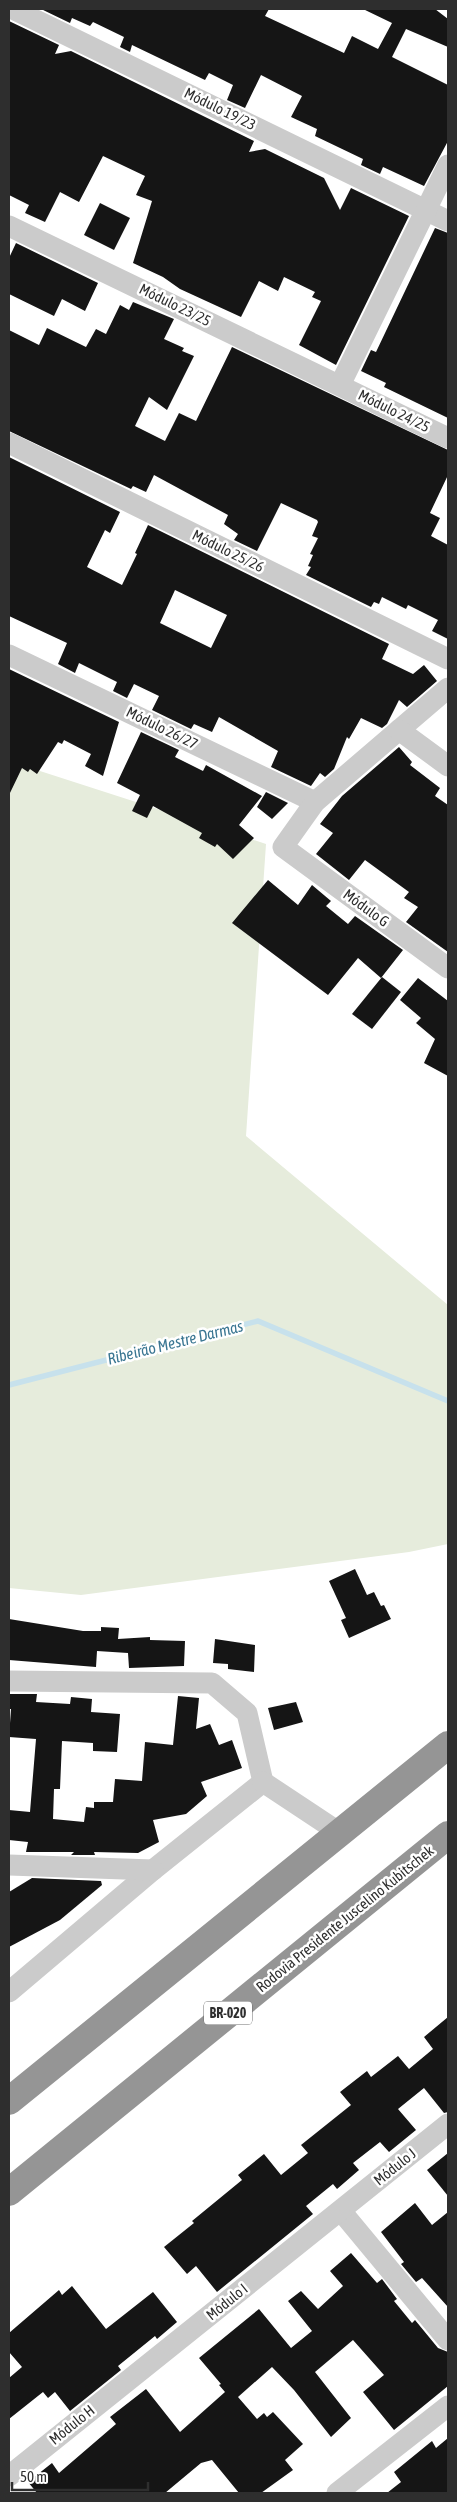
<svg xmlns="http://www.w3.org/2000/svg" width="457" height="2502" viewBox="0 0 457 2502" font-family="'Asap Condensed',sans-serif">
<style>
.green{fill:#e6ecdc}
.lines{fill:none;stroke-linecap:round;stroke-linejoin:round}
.stream{stroke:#c7e1ec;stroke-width:5.5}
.building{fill:#151515;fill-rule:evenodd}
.street{stroke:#cbcbcb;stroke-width:21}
.highway{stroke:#959595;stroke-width:28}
.labels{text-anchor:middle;stroke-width:5;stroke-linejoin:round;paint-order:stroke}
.shield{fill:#fff;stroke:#6d6d6d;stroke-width:1}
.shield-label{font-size:14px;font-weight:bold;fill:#2e2e2e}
.street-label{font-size:15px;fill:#2e2e2e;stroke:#fff}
.water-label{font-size:16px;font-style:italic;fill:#3a7692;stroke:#fff}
</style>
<rect width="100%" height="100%" fill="#fff"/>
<path class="green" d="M9 761 266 844 246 1136 448 1305V1544L409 1552 81 1595 9 1588Z"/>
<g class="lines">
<path class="stream" d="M9 1385 258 1321 448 1401"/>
</g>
<g class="building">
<path d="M41 9H269L265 16 344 53 352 36 378 49 392 23 363 9H435L448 19V47L406 29 392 57 448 85V141L424 186 383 167 380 174 361 165 363 159 315 136 317 129 291 117 302 96 261 75 245 108 227 100 233 85 209 73 205 80 132 45 130 52 120 47 124 37 93 22 90 26 72 18 70 23Z"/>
<path d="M9 21 59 45 55 54 71 51 254 141 249 152 265 149 324 178 340 210 351 188 409 216 336 365 299 345 321 301 312 297 315 292 284 277 278 291 259 281 241 317 180 289 163 277 133 263 152 201 136 195 145 176 103 156 79 202 60 192 45 222 25 213 29 205 9 195Z"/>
<path d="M100 203 130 218 114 250 84 235Z"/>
<path d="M435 228 448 233V418L384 387 386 383 361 371 371 350 376 352Z"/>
<path d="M16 243 98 283 85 311 62 299 54 316 9 294V258Z"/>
<path d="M133 302 174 319 164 339 184 348 182 351 194 356 167 410 149 397 135 426 165 441 179 413 196 421 232 347 448 450V475L430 513 440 518 431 536 448 545V639L432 631 438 620 408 605 406 609 382 597 379 604 374 602 371 607 306 575 311 567 308 566 313 555 310 554 318 538 312 536 318 522 317 520 281 503 257 551 234 540 238 534 224 524 228 515 154 475 146 492 133 486 131 489 9 431V330L39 345 47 328 86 347 96 329 106 334 120 305 129 310Z"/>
<path d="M9 457 120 512 110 533 105 530 87 567 122 585 137 554 135 553 148 525 389 644 382 659 413 674 424 665 437 681 407 707 399 700 387 724 382 728 361 718 349 739 347 737 334 769 325 777 320 773 311 786 271 767 278 751 219 717 212 732 194 724 191 729 152 710 159 696 134 684 127 698 113 691 117 682 79 663 75 673 58 664 67 643 9 616ZM175 590 227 615 211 648 160 623Z"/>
<path d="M9 669 119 722 103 776 85 766 91 754 64 740 62 744 58 742 37 774 30 769 28 772 22 768 9 795Z"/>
<path d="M141 732 179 750 175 757 203 771 206 765 262 796 239 825 254 838 233 859 217 844 215 847 199 838 202 833 153 806 147 818 132 811 140 795 117 783Z"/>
<path d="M399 747 412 762 410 765 440 788 435 796 448 805V952L406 922 418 907 404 898 409 892 365 860 349 880 316 854 333 833 320 824 342 796Z"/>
<path d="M266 792 288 803 272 819 257 807Z"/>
<path d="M268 880 298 905 312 885 331 901 326 906 348 924 355 916 403 950 381 978 358 958 328 995 232 923Z"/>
<path d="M382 977 401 992 372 1029 352 1014Z"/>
<path d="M418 978 448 1001V1076L424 1063 435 1039 416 1023 421 1018 400 1000Z"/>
<path d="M355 1569 367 1595 374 1592 381 1606 384 1605 391 1619 349 1638 341 1620 346 1618 329 1581Z"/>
<path d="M9 1619 83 1631H101V1627L119 1628 118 1639 150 1637V1640L185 1641 184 1666 129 1668 128 1653 97 1651 96 1667 9 1660Z"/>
<path d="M215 1639 255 1645 254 1672 228 1669V1664L213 1663Z"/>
<path d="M9 1694H37L36 1702 70 1704 71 1697 92 1699 91 1712 120 1714 117 1752 93 1751V1743L62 1741 60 1789H54L53 1819 84 1822 86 1807 94 1808V1802H113L115 1779 142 1781 145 1742 173 1745 178 1696 199 1698 196 1729 210 1724 219 1745 232 1740 242 1768 201 1782 207 1796 186 1814 153 1820 159 1842 138 1853 94 1852 95 1855H71L74 1852H26L28 1842 9 1840V1810L30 1812 36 1739 9 1737 11 1709H9Z"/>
<path d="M296 1702 303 1722 274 1730 268 1708Z"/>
<path d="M32 1878 101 1881 102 1885 60 1920 9 1947V1892Z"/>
<path d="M448 2017V2112L444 2113 424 2088 398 2109 416 2130 389 2152 380 2142 353 2163 359 2170 337 2189 333 2184 306 2206 313 2214 217 2292 196 2266 187 2274 164 2247 194 2223 192 2221 242 2180 238 2175 264 2154 281 2175 308 2153 301 2145 351 2105 340 2092 367 2071 371 2077 398 2056 409 2069 433 2049 424 2037Z"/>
<path d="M448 2153V2196L427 2170Z"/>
<path d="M415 2203 432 2225 448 2212V2307L422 2278 416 2282 401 2264 404 2262 381 2232Z"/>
<path d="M351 2253 377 2283 382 2279 397 2299 394 2301 412 2323 415 2320 438 2348 448 2352V2386L394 2430 363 2392 384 2375 353 2340 315 2372 351 2418 331 2437 294 2390 272 2367 238 2397 257 2419 264 2413 267 2417 273 2412 303 2444 285 2460 293 2470 261 2493H239L212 2460 201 2463 165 2493H37L28 2482 52 2463 59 2473 116 2424 110 2417 146 2389 180 2432 225 2392 219 2385 221 2384 199 2358 259 2309 291 2348 312 2331 288 2301 301 2291 318 2309 343 2286 330 2271Z"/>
<path d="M72 2286 106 2329 153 2292 177 2322 157 2339 155 2336 118 2366 121 2370 70 2411 55 2392 48 2398 43 2392 9 2419V2378L22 2367 9 2352V2333L59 2290 62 2295Z"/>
<path d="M448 2438V2493H387L401 2482 394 2472 432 2441 436 2448Z"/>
</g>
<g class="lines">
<g class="street">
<path d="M13 9 448 221"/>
<path d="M9 226 448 438"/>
<path d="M340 385 448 165"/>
<path d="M9 443 448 659"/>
<path d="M9 655 315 802"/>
<path d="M448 688 315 802 283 847 448 968"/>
<path d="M399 730 448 766"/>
<path d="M9 1681 212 1683 247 1713 263 1782 153 1870 9 1992"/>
<path d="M263 1782 340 1833"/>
<path d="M9 1865 153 1870"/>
<path d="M341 2211 448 2340"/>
<path d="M9 2476 448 2124"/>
<path d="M337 2493 448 2406"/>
</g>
<g class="highway">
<path d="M9 2101 448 1745"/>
<path d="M9 2192 448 1835"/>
</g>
</g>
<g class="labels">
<rect class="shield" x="204" y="2001.5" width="48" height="23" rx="4"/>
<g class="shield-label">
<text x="228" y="2018">BR-020</text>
</g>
<g class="street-label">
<text transform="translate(220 109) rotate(26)" y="5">Módulo 19/23</text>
<text transform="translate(175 305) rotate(26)" y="5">Módulo 23/25</text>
<text transform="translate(394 411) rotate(26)" y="5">Módulo 24/25</text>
<text transform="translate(228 551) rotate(26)" y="5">Módulo 25/26</text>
<text transform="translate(162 728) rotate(26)" y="5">Módulo 26/27</text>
<text transform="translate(366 908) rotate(36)" y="5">Módulo G</text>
<text transform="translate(345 1919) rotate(-39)" y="5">Rodovia Presidente Juscelino Kubitschek</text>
<text transform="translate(395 2167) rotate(-39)" y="5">Módulo J</text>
<text transform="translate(227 2302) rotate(-39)" y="5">Módulo I</text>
<text transform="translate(72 2425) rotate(-39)" y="5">Módulo H</text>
</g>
<g class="water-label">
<text transform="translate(175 1342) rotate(-14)" y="6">Ribeirão Mestre Darmas</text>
</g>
</g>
<rect width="457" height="2502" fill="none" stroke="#2e2e2e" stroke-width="20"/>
<path d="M12 2482v8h136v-8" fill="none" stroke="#2e2e2e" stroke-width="2.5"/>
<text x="20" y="2482" font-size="15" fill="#2e2e2e" stroke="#ffffff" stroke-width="4" paint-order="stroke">50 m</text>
</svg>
